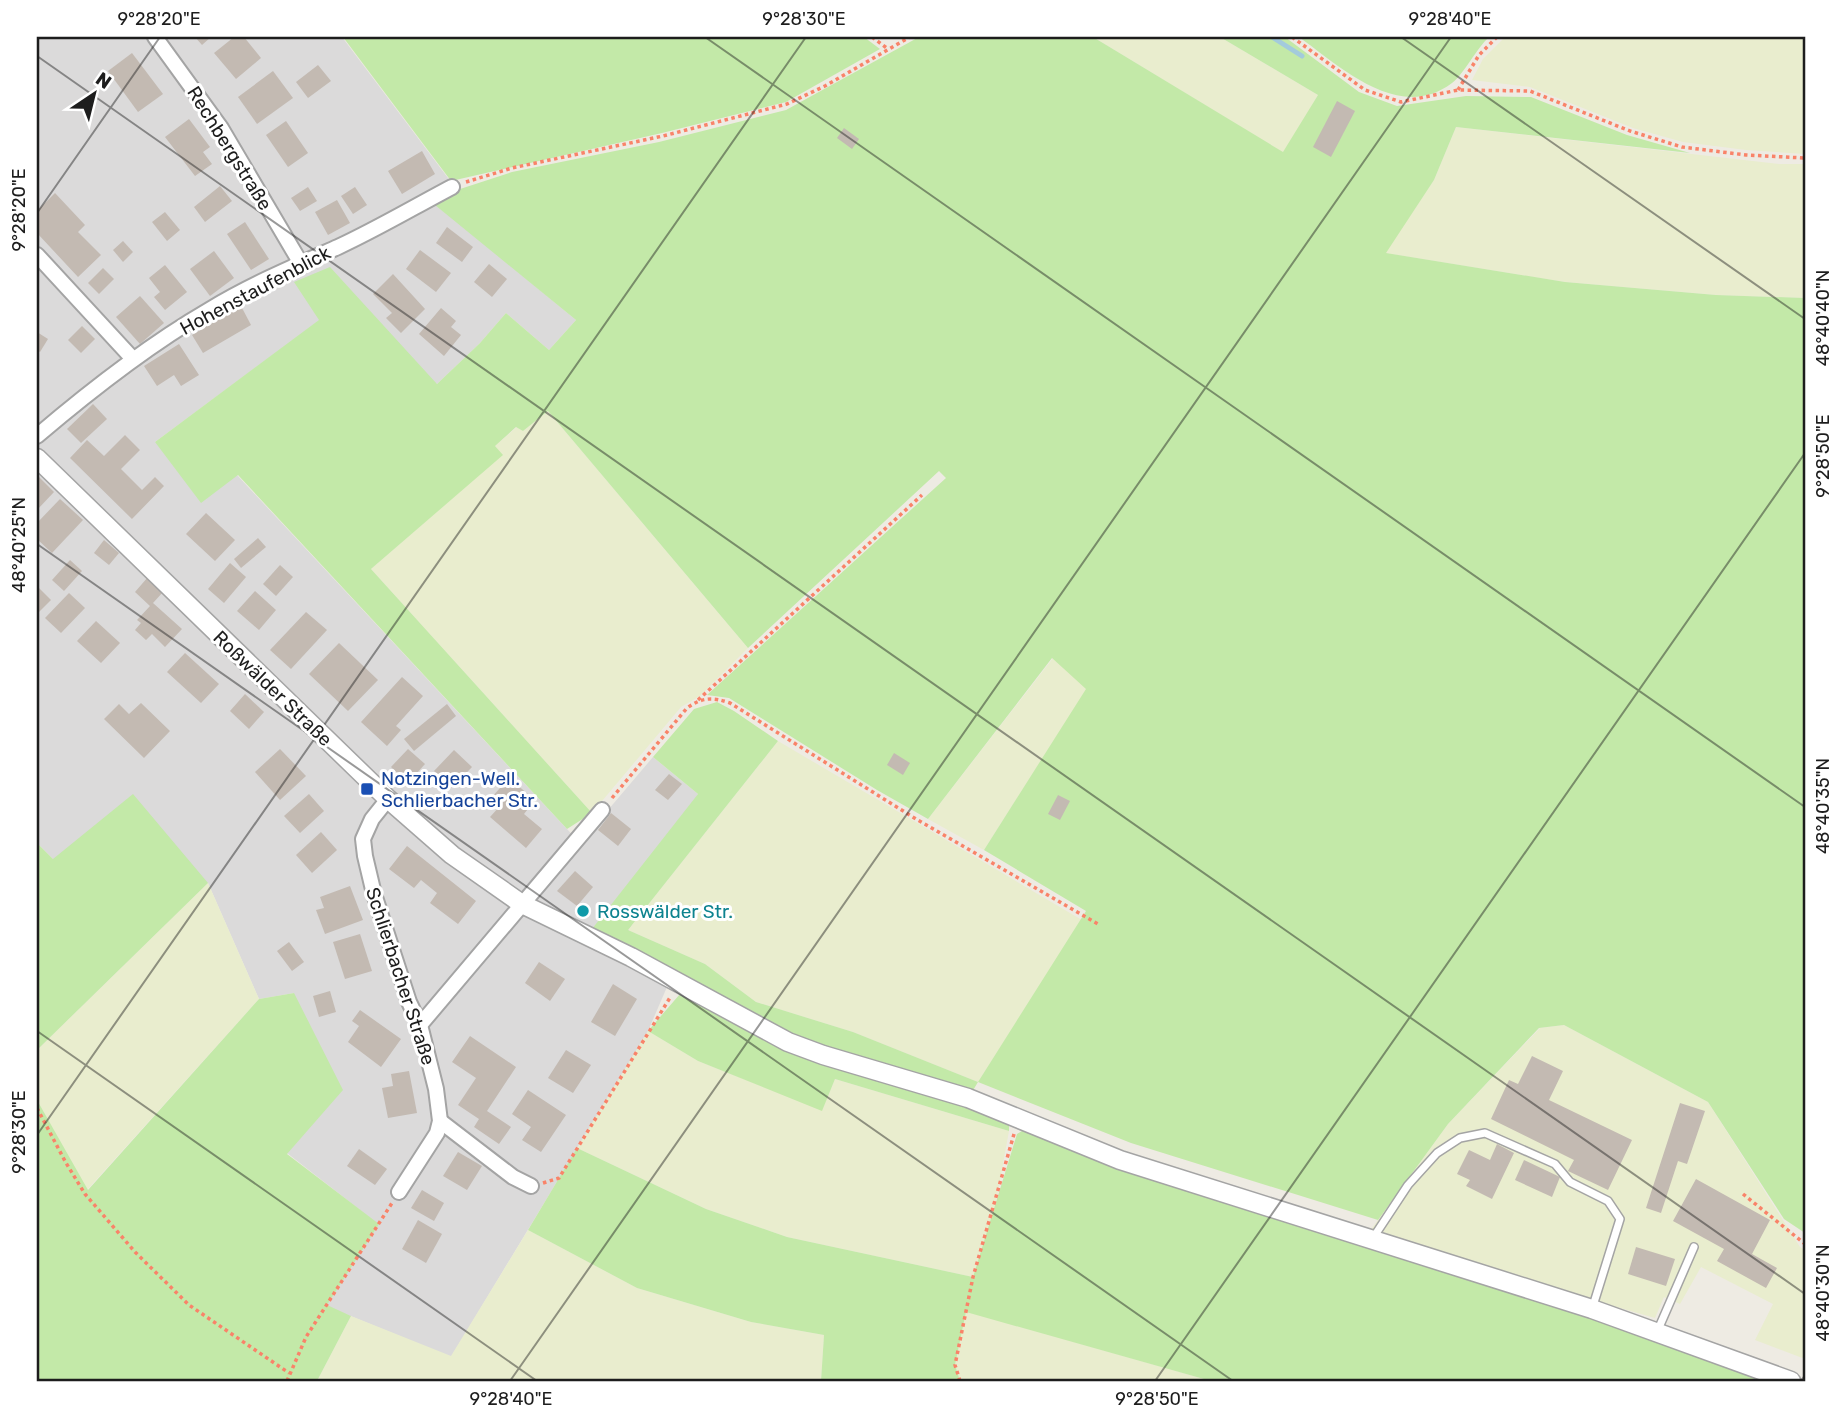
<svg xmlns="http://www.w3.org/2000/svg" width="1842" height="1418" viewBox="0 0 1842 1418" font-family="Rubik,sans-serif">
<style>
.residential{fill:#dbdada}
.farmland{fill:#e9edce}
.grass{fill:#c3e9a8}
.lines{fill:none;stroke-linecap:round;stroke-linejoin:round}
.stream{stroke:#a3cbdc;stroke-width:5}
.building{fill:#c3bab2}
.service-casing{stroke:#a4a4a4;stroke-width:10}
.minor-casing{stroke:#a4a4a4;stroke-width:18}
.tertiary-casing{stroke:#a4a4a4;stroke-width:21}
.path{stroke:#f98369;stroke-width:3.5;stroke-dasharray:3.5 3.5;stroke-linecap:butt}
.service{stroke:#fff;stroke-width:7}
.minor{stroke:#fff;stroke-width:14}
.tertiary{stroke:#fff;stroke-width:18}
.ticks{fill:none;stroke:#1d1d1d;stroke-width:2;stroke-opacity:0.45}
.transit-dot{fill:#1a4fb4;stroke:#fff;stroke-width:2.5}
.culture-dot{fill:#0f9aa8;stroke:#fff;stroke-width:2.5}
.labels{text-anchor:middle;stroke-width:6;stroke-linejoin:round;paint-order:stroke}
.street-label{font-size:19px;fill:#1d1d1d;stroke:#fff}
.transit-label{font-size:19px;fill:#164399;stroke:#fff;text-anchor:start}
.culture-label{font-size:19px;fill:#0d838f;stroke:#fff;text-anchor:start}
.neatline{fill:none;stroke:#1d1d1d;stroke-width:2.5}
.ticks-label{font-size:18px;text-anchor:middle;fill:#1d1d1d}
</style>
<rect width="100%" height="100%" fill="#eeebe3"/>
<path class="residential" d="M37 37H342L457 190 436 204 576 320 549 350 506 313 480 343 437 384 320 320 155 442 237 475 580 843 653 757 698 794 615 958 667 987 648 1031 451 1357 326 1306 378 1224 287 1153 294 993 259 999 208 883 53 859 37 843Z"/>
<g class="farmland">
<path d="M1093 37H1220L1318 95 1284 153Z"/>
<path d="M1505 37H1805V154L1746 150 1683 142 1633 128 1530 87 1472 80 1483 59Z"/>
<path d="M1456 127 1779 164H1805V298L1716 295 1565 282 1385 253 1434 180Z"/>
<path d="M548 411 748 648 700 696 681 707 592 813 371 569 502 455 495 446 517 427 523 431Z"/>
<path d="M1053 658 1087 689 984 850 928 819Z"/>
<path d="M778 741 1082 920 978 1082 853 1032 756 1002 705 964 628 930Z"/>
<path d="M208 883 259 999 87 1190 37 1100V1050Z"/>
<path d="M1564 1025 1708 1102 1800 1247 1805 1250V1359L1755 1340 1773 1304 1701 1267 1680 1304 1664 1297 1655 1318 1536 1284 1370 1231 1448 1124 1540 1028Z"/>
<path d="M648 1031 698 1061 822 1110 835 1079 1009 1131 995 1207 973 1277 787 1237 706 1209 577 1148Z"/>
<path d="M528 1230 637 1288 751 1322 824 1335 821 1381H317L351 1316 451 1356Z"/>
<path d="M966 1311 1211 1381H960L955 1365Z"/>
</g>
<g class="grass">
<path d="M343 37H864L880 49 786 102 662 133 451 181Z"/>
<path d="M919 37H1093L1283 152 1318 95 1220 37H1285L1359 92 1397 106 1466 96 1531 97 1627 135 1690 153 1456 127 1434 180 1386 253 1565 282 1716 295 1805 298V1233L1784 1219 1708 1102 1564 1025 1539 1028 1448 1124 1378 1220 1131 1143 978 1082 972 1092 825 1047 788 1033 592 929 698 794 653 757 694 709 717 702 734 711 778 741 628 930 705 964 756 1002 853 1032 978 1082 1086 911 984 850 1086 689 1052 658 928 819 877 790 729 698 707 695 946 478 939 471 748 648 548 411 523 431 516 427 495 446 503 455 371 569 592 813 567 829 238 475 201 503 155 442 319 320 294 282 330 267 437 384 480 343 506 313 549 350 576 320 435 205 457 190 512 172 659 142 786 110Z"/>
<path d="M1299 37H1489C1476 49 1464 74 1452 83 1399 123 1341 67 1299 37Z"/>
<path d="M133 794 208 883 37 1050V843L53 859Z"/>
<path d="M294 993 343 1090 287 1154 379 1224 327 1305 351 1316 317 1381H37V1100L88 1190 259 999Z"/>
<path d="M680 994 749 1031 786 1048 912 1087 1009 1120V1131L835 1079 822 1111 698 1061 648 1031Z"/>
<path d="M1027 1128 1583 1315 1771 1381H1211L966 1312 955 1365 960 1381H821L824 1335 751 1322 637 1288 528 1230 577 1148 706 1209 787 1237 973 1277 1017 1134Z"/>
</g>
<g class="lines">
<path class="stream" d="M1272 37 1302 56"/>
</g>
<g class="building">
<path d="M195 37H211L202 45Z"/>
<path d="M234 37H244L261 58 236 79 214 53Z"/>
<path d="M132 53 163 94 138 112 108 71Z"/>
<path d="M318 65 331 81 308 98 296 82Z"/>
<path d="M273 71 293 98 257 124 238 97Z"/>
<path d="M1337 101 1355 111 1331 157 1313 147Z"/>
<path d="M189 119 210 147 203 152 212 164 195 176 165 137Z"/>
<path d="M286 121 308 153 288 167 266 135Z"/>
<path d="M844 128 859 139 852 149 837 138Z"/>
<path d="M422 151 435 174 402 194 388 171Z"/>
<path d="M220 186 232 201 205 222 194 207Z"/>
<path d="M308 187 317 201 300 211 291 198Z"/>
<path d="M355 187 367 205 353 214 341 196Z"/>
<path d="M55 193 85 225 78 232 101 255 78 277 37 233V211Z"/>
<path d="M337 200 350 223 328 235 315 212Z"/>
<path d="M165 212 180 230 167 241 152 222Z"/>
<path d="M245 222 269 259 251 270 227 234Z"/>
<path d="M447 227 473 247 462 262 436 243Z"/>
<path d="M123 241 133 252 123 262 113 250Z"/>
<path d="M420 250 451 273 436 292 406 269Z"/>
<path d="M214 251 234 278 210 296 190 269Z"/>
<path d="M489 264 507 279 492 297 474 282Z"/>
<path d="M165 265 187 292 165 310 154 297 160 292 149 278Z"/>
<path d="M103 268 114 279 99 294 88 283Z"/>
<path d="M393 274 425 309 401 333 386 318 392 313 373 294Z"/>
<path d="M140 296 164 323 140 344 116 317Z"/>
<path d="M241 306 251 325 203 353 192 335Z"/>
<path d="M441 308 456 321 451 327 461 335 444 356 419 334Z"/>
<path d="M82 326 95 339 81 353 68 340Z"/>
<path d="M37 332 48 339 40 352 37 350Z"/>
<path d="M179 344 199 375 181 386 174 375 157 386 144 366Z"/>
<path d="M93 404 107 419 81 443 67 429Z"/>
<path d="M125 435 140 450 121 469 142 490 155 477 164 486 132 519 70 458 87 440 104 456Z"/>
<path d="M37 475 54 492 37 510Z"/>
<path d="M60 499 83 520 52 553 37 539V523Z"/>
<path d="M206 513 235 540 215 561 186 534Z"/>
<path d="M258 538 266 547 241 568 234 559Z"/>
<path d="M104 540 119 553 109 565 94 553Z"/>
<path d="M70 560 82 571 64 591 52 580Z"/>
<path d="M230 563 246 577 224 603 208 589Z"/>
<path d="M280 565 293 577 276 596 263 584Z"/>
<path d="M148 577 163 592 153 603 182 629 165 647 152 634 146 640 135 630 141 623 137 620 150 606 135 592Z"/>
<path d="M37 586 51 600 37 614Z"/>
<path d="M255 591 276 610 259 630 237 611Z"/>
<path d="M69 593 85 608 61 633 45 618Z"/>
<path d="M306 612 327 630 291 669 270 650Z"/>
<path d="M96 621 120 643 101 663 77 641Z"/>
<path d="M339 643 378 680 348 711 309 674Z"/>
<path d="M185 653 219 684 201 703 167 672Z"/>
<path d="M402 677 423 696 396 726 401 730 387 746 361 722Z"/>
<path d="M245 694 264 712 249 729 230 711Z"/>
<path d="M141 703 170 731 144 758 104 719 119 704 129 714Z"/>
<path d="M447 704 456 716 414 751 404 739Z"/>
<path d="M280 749 306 776 280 800 255 772Z"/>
<path d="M408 749 425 764 408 783 391 767Z"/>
<path d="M454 750 472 767 452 788 434 771Z"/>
<path d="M894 753 910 763 903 775 887 765Z"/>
<path d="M669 774 682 784 668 800 655 790Z"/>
<path d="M509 778 535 800 524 814 542 829 526 848 490 817 500 806 491 798Z"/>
<path d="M309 794 324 811 300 833 284 816Z"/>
<path d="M1058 795 1070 801 1060 820 1048 814Z"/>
<path d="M611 813 631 829 618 846 598 830Z"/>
<path d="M321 832 337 850 312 873 296 855Z"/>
<path d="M407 846 476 901 458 924 430 903 437 893 421 880 414 888 389 869Z"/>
<path d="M575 871 593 887 577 906 557 891Z"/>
<path d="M350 886 363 920 325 934 316 910 324 908 320 897Z"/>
<path d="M360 934 372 971 345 979 333 942Z"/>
<path d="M289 942 304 962 292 971 277 951Z"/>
<path d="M539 962 565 979 550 1001 525 983Z"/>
<path d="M613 984 637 999 615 1036 591 1022Z"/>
<path d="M330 991 336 1012 319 1017 313 996Z"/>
<path d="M360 1010 401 1039 381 1067 348 1042 359 1026 352 1021Z"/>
<path d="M470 1036 516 1067 487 1111 511 1127 499 1144 474 1127 479 1119 458 1105 476 1078 452 1062Z"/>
<path d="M566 1050 591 1065 573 1093 548 1078Z"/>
<path d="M1532 1056 1563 1071 1549 1100 1632 1140 1608 1190 1568 1171 1574 1160 1491 1119 1509 1080 1518 1084Z"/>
<path d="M409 1071 417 1113 388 1118 382 1088 393 1086 391 1074Z"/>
<path d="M528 1090 566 1115 541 1152 522 1140 531 1127 512 1114Z"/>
<path d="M1680 1103 1705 1111 1687 1164 1678 1161 1661 1213 1646 1208Z"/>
<path d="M1497 1144 1514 1153 1492 1199 1466 1186 1470 1180 1457 1174 1469 1150 1490 1160Z"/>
<path d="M359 1149 387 1169 375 1185 347 1166Z"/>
<path d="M458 1152 482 1166 467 1190 443 1176Z"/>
<path d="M1524 1160 1560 1177 1552 1197 1515 1180Z"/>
<path d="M1696 1179 1770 1220 1752 1254 1777 1268 1766 1288 1717 1261 1724 1249 1673 1221Z"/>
<path d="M422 1190 444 1203 434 1221 411 1208Z"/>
<path d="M418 1220 442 1234 426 1263 402 1249Z"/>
<path d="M1636 1247 1675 1259 1666 1286 1628 1274Z"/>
</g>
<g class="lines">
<defs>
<g id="service">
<path d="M1373 1238 1408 1185 1437 1153 1460 1138 1485 1133 1555 1164 1570 1182 1608 1201 1620 1219 1592 1309"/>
<path d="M1657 1332 1694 1247"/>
</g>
<g id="minor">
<path d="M155 37 221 128 300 262"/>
<path d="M37 255 133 359"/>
<path d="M37 436C91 390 147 346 209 310 250 285 295 266 338 247 377 229 414 207 452 187"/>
<path d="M388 799 372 819 363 839 365 856 374 894 409 1002 420 1025 436 1089 440 1121 437 1133 399 1192"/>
<path d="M420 1025 602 810"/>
<path d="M440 1121 513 1177 531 1186"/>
</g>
<path id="tertiary" d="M37 458 388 799 452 855 522 904 631 957 788 1042 823 1055 968 1098 1120 1160 1592 1309 1791 1381"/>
</defs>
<use href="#service" class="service-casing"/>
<use href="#minor" class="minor-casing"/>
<use href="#tertiary" class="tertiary-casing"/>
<g class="path">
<path d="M872 37 888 49"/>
<path d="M1292 37 1365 90 1401 102 1458 90 1530 91 1630 131 1682 147 1746 155 1805 158"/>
<path d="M1458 90 1479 55 1497 37"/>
<path d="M466 182 512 168 663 136 787 104 825 86 910 37"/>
<path d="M698 700 922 495"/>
<path d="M612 798 687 708C702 697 713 697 730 703L916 819 1098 924"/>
<path d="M37 1108 66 1163 85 1194 135 1252 189 1305 289 1373"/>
<path d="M543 1183 559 1178 671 996"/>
<path d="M1743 1194 1805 1244"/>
<path d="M287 1381 306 1337 392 1203"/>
<path d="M960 1381 955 1365 973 1277 1014 1134"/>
</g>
<use href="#service" class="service"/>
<use href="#minor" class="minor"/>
<use href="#tertiary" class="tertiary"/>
</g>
<path class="ticks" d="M705 37 1805 807M1401 37 1805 319M37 56 1805 1294M37 213 160 37M37 544 1233 1381M37 1031 537 1381M37 1135 806 37M510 1381 1451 37M1155 1381 1805 453M1801 1381 1805 1375"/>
<rect class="transit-dot" x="360" y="782" width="14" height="14" rx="3.5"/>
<circle class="culture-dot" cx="583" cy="911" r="7"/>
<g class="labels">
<g class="street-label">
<text transform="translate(230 148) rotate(58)" y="7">Rechbergstraße</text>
<text transform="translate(255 290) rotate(-28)" y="7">Hohenstaufenblick</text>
<text transform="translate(273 688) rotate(44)" y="7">Roßwälder Straße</text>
<text transform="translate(401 976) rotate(72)" y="7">Schlierbacher Straße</text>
</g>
<g class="transit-label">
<text x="381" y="785">Notzingen-Well.<tspan x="381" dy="22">Schlierbacher Str.</tspan></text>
</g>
<g class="culture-label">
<text x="597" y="918">Rosswälder Str.</text>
</g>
</g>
<rect width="1842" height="1418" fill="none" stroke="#ffffff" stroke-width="77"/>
<g transform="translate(94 94) rotate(35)" stroke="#ffffff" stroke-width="5" paint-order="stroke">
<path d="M0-5L12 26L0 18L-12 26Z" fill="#1d1d1d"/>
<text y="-10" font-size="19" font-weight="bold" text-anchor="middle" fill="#1d1d1d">N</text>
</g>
<rect x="38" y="38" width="1766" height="1342" class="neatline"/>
<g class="ticks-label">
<text x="159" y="25">9°28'20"E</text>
<text x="804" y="25">9°28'30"E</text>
<text x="1450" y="25">9°28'40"E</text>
<text transform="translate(19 210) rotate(-90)" y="6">9°28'20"E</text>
<text transform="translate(1823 318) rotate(-90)" y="6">48°40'40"N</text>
<text transform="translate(1823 456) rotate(-90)" y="6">9°28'50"E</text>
<text transform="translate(19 545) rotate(-90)" y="6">48°40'25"N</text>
<text transform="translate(1823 806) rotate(-90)" y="6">48°40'35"N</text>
<text transform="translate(19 1132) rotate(-90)" y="6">9°28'30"E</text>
<text transform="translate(1823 1293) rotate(-90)" y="6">48°40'30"N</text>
<text x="511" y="1405">9°28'40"E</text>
<text x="1157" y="1405">9°28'50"E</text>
</g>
</svg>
